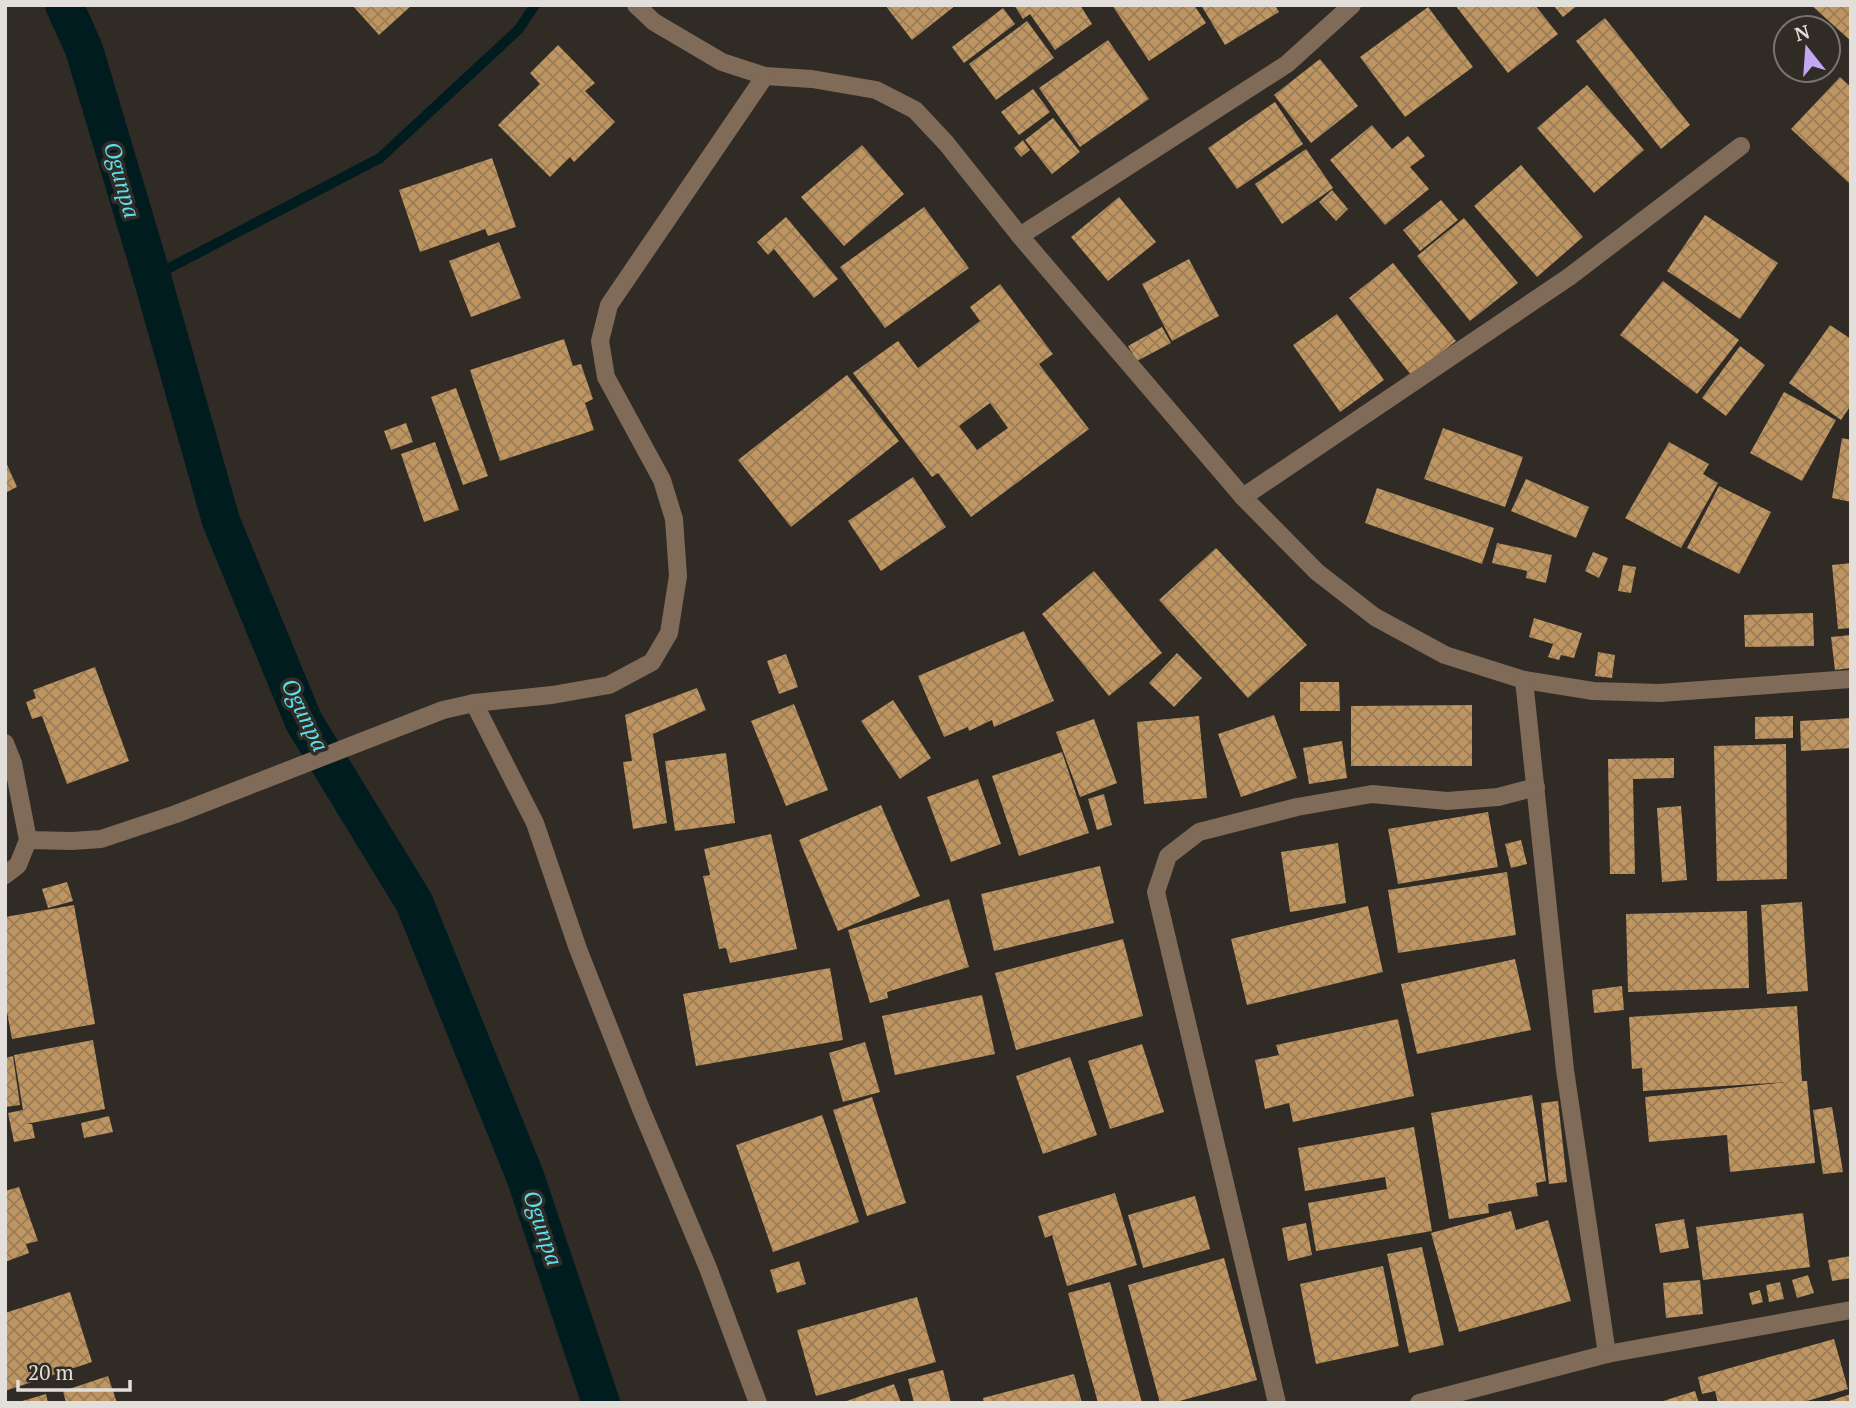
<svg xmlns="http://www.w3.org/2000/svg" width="1856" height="1408" viewBox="0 0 1856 1408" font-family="'PT Serif',serif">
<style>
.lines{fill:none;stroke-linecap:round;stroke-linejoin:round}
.stream{stroke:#011c1f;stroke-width:10}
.canal{stroke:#011c1f;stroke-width:38}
.building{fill:url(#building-cross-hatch);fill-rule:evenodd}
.minor{stroke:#7f6b58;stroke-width:18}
.labels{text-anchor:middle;stroke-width:7;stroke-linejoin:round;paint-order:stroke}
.water-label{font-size:23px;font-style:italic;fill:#5cdeee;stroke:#302b25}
</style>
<defs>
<pattern id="building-cross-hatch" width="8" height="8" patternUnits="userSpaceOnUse" patternTransform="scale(1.75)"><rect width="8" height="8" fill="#bf9661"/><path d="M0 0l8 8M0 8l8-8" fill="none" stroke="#9a7d58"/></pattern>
</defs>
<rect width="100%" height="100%" fill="#302b25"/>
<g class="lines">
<path class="stream" d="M152 277 380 158 519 29 535 5"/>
<path class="canal" d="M64 5 84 49 152 277 221 521 304 722 414 902 525 1176 601 1403"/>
</g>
<g class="building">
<path d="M352 5H412L379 35Z"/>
<path d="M885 5H956L912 40Z"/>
<path d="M1014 5H1080L1092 24 1055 50 1030 14 1023 19Z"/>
<path d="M1112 5H1194L1206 23 1149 61Z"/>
<path d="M1201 5H1275L1279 12 1225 45Z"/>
<path d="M1455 5H1535L1558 34 1508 73Z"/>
<path d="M1553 5H1578L1563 17Z"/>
<path d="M1811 5H1851V41Z"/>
<path d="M1428 7 1473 67 1405 117 1360 57Z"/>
<path d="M1003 8 1015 24 964 63 952 47Z"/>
<path d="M1605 18 1690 125 1661 149 1576 41Z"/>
<path d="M1027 21 1054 58 996 100 969 64Z"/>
<path d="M1108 40 1149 99 1080 147 1039 88Z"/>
<path d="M558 45 595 83 585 91 615 122 574 162 570 157 550 177 498 125 540 84 530 73Z"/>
<path d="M1320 59 1358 106 1311 143 1274 95Z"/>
<path d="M1840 77 1851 87V185L1791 129Z"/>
<path d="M1587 85 1644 150 1594 193 1537 128Z"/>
<path d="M1033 89 1050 112 1019 135 1001 112Z"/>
<path d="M1275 102 1303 144 1237 189 1208 148Z"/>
<path d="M1053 118 1080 152 1052 174 1025 140Z"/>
<path d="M1372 125 1392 149 1408 136 1425 156 1410 167 1429 189 1385 225 1330 160Z"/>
<path d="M1023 140 1030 150 1021 157 1014 148Z"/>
<path d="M862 145 904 194 844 246 801 197Z"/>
<path d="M1306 149 1333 188 1282 224 1255 184Z"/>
<path d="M492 158 516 227 488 236 485 229 420 252 399 190Z"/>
<path d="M1521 165 1583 237 1537 277 1474 206Z"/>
<path d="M1332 190 1348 209 1336 221 1319 202Z"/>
<path d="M1119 197 1156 242 1108 281 1071 237Z"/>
<path d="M1441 200 1458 220 1420 251 1403 230Z"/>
<path d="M924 207 969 268 885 328 840 267Z"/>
<path d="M1705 215 1778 263 1740 319 1667 271Z"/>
<path d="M786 217 838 279 814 298 774 249 768 255 757 242Z"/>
<path d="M1464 218 1518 283 1470 321 1417 256Z"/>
<path d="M499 242 521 298 471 317 449 261Z"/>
<path d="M1189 259 1219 316 1172 341 1142 284Z"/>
<path d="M1393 263 1456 341 1412 376 1349 298Z"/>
<path d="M1663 281 1739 340 1697 394 1620 335Z"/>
<path d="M1000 284 1053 354 1039 364 1089 429 971 517 938 473 932 477 853 373 898 341 918 368 980 321 970 307ZM990 403 1008 428 977 450 959 426Z"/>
<path d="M1337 314 1384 380 1340 412 1293 345Z"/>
<path d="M1830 325 1851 339V405L1841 420 1789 383Z"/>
<path d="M1162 327 1171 343 1137 361 1128 346Z"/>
<path d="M564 339 573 366 581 364 593 399 585 403 594 430 500 461 470 370Z"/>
<path d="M1740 346 1765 365 1726 416 1702 398Z"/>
<path d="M847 375 899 441 791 527 738 460Z"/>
<path d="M456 388 488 476 463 485 431 397Z"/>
<path d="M1784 392 1836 420 1802 481 1750 453Z"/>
<path d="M406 423 413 442 391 450 384 431Z"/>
<path d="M1443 428 1523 457 1505 507 1424 479Z"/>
<path d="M1842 438 1851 440V502L1832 498Z"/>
<path d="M435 442 459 510 424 522 401 454Z"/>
<path d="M1669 442 1709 464 1703 474 1718 483 1681 548 1625 518Z"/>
<path d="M5 460 17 487 5 493Z"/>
<path d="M913 477 946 527 881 571 848 521Z"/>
<path d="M1526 479 1589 507 1576 538 1511 511Z"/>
<path d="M1719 486 1771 512 1739 574 1687 548Z"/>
<path d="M1377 488 1494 528 1482 564 1365 523Z"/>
<path d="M1497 543 1552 555 1546 583 1526 578 1527 571 1492 563Z"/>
<path d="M1216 548 1307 645 1248 698 1159 600Z"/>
<path d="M1593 552 1608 558 1599 578 1585 571Z"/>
<path d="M1851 563V628L1838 629 1832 565Z"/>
<path d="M1623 565 1636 567 1631 593 1618 591Z"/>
<path d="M1094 571 1162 653 1109 696 1042 614Z"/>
<path d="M1813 613 1814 646 1745 647 1744 615Z"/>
<path d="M1534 618 1582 633 1574 658 1561 655 1559 660 1548 657 1553 644 1529 637Z"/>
<path d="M1024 631 1054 701 994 727 992 720 969 731 968 727 944 737 918 676Z"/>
<path d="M1851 635V668L1835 670 1831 637Z"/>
<path d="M1598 652 1615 655 1612 678 1595 676Z"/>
<path d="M1177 653 1202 678 1174 707 1149 683Z"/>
<path d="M786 654 798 687 779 694 767 661Z"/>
<path d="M95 667 129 761 67 784 42 716 32 719 26 702 36 698 33 690Z"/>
<path d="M1300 682H1339L1340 711H1300Z"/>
<path d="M697 688 706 710 653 734 667 823 633 829 623 762 632 761 625 715Z"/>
<path d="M893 700 931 758 900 779 861 721Z"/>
<path d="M794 704 828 790 786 806 751 721Z"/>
<path d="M1472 705V766H1351V706Z"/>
<path d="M1274 715 1297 778 1241 797 1218 734Z"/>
<path d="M1199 716 1207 798 1144 804 1137 722Z"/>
<path d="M1793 716V738L1755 739V717Z"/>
<path d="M1851 718V748L1801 751 1800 721Z"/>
<path d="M1094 719 1117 783 1080 797 1056 732Z"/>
<path d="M1342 741 1347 778 1309 784 1303 748Z"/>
<path d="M1786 744 1787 879 1717 881 1714 746Z"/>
<path d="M1062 752 1089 833 1019 856 992 776Z"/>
<path d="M726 753 735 823 675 831 665 761Z"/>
<path d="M1674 758V778L1633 779 1635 874H1610L1608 759Z"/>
<path d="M978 779 1001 844 951 862 927 797Z"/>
<path d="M1104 794 1112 825 1097 830 1088 799Z"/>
<path d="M881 805 920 896 838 931 799 840Z"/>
<path d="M1681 806 1687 880 1662 882 1657 808Z"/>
<path d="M1488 812 1498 867 1398 884 1388 829Z"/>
<path d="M771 834 797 949 730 963 726 948 719 949 703 876 710 875 704 849Z"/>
<path d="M1521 840 1527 864 1511 868 1505 844Z"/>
<path d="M1338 843 1346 903 1290 912 1281 852Z"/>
<path d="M1100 866 1114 923 994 951 981 894Z"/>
<path d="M1507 872 1516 935 1398 953 1388 890Z"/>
<path d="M67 882 73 901 48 908 42 889Z"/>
<path d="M949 899 969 967 887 992 888 998 870 1003 848 930Z"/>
<path d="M1802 902 1808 991 1767 994 1761 905Z"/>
<path d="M74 905 95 1024 12 1039 5 1001V917Z"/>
<path d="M1368 906 1383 972 1247 1005 1231 939Z"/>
<path d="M1747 911 1749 988 1628 992 1626 914Z"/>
<path d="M1123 939 1143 1016 1016 1050 995 973Z"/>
<path d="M1515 959 1531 1030 1417 1054 1401 984Z"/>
<path d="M830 968 843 1040 696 1066 683 994Z"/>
<path d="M1622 986 1624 1010 1594 1013 1592 990Z"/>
<path d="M982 995 995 1054 895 1075 882 1016Z"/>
<path d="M1797 1006 1802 1081H1807L1815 1163 1730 1172 1727 1135 1649 1142 1645 1097 1787 1082 1643 1091 1642 1068 1632 1069 1629 1017Z"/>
<path d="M1398 1019 1414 1096 1293 1122 1289 1103 1265 1109 1255 1060 1279 1055 1276 1045Z"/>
<path d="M93 1040 105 1109 26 1124H32L35 1138 14 1142 8 1113 23 1110 14 1055Z"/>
<path d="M865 1042 880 1092 843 1102 829 1053Z"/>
<path d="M1142 1044 1164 1112 1110 1129 1088 1061Z"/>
<path d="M13 1056 20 1105 5 1107V1058Z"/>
<path d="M1070 1057 1097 1135 1043 1154 1016 1076Z"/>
<path d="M1532 1095 1546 1181 1536 1183 1538 1196 1488 1204 1489 1213 1449 1219 1431 1113Z"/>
<path d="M872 1097 906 1203 867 1216 833 1110Z"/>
<path d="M1558 1101 1567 1182 1549 1184 1541 1103Z"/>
<path d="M1832 1107 1843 1172 1823 1174 1813 1110Z"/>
<path d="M822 1115 859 1222 773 1252 736 1145Z"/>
<path d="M109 1116 113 1132 84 1138 81 1123Z"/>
<path d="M1414 1127 1432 1231 1316 1251 1308 1203 1387 1189 1385 1177 1305 1191 1298 1148Z"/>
<path d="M19 1187 38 1241 26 1244 29 1253 5 1262V1191Z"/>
<path d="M1115 1193 1137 1265 1067 1286 1052 1235 1045 1238 1038 1216Z"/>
<path d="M1195 1196 1210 1249 1143 1268 1128 1215Z"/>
<path d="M1511 1211 1516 1230 1548 1220 1571 1301 1459 1332 1431 1233Z"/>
<path d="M1803 1213 1810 1267 1703 1280 1696 1227Z"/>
<path d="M1684 1219 1689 1248 1660 1253 1655 1224Z"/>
<path d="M1306 1223 1312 1255 1288 1261 1282 1228Z"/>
<path d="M1422 1247 1444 1345 1409 1353 1387 1254Z"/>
<path d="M1851 1256V1278L1832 1281 1828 1260Z"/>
<path d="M1224 1258 1257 1380 1172 1403H1160L1128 1285Z"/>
<path d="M799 1261 806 1284 777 1293 770 1270Z"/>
<path d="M1383 1266 1399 1346 1316 1364 1300 1284Z"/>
<path d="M1808 1275 1814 1293 1797 1298 1792 1280Z"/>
<path d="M1700 1280 1703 1314 1666 1318 1663 1283Z"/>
<path d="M1110 1282 1142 1403H1098L1068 1293Z"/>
<path d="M1780 1282 1784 1299 1769 1302 1766 1285Z"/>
<path d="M1760 1290 1763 1302 1752 1305 1749 1293Z"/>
<path d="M70 1292 92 1362 5 1391V1313Z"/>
<path d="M917 1297 936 1362 816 1396 797 1330Z"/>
<path d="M1834 1339 1848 1389 1800 1403H1718L1715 1391 1702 1394 1698 1377Z"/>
<path d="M943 1370 951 1403H914L908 1379Z"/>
<path d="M1074 1374 1082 1403H984L983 1398Z"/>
<path d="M108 1376 117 1403H66L63 1391Z"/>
<path d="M894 1384 901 1403H844V1402Z"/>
<path d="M1695 1391 1699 1403H1660V1402Z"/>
<path d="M46 1394 48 1403H19V1402Z"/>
<path d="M1851 1394V1403H1826V1402Z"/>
</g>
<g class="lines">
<g class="minor">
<path d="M636 5 654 22 722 62 765 76 812 79 876 90 915 110 946 143 1020 236 1243 497 1317 572 1375 617 1445 655 1524 680 1593 691 1660 693 1851 679"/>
<path d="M1020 236 1287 64 1352 5"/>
<path d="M1243 497 1569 277 1741 146"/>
<path d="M1524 680 1565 1070 1607 1354"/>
<path d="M474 703 535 823 578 949 641 1109 708 1268 758 1403"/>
<path d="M5 743 13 763 28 840 18 865 5 875"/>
<path d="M28 840 72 841 101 839 176 814 443 710 474 703 552 695 609 685 652 662 669 633 678 576 674 519 662 480 606 377 600 341 609 305 765 76"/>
<path d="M1277 1403 1156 892 1168 856 1199 832 1297 807 1372 794 1447 801 1498 797 1536 787"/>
<path d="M1419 1403 1607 1354 1851 1310"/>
</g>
</g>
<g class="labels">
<g class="water-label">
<text transform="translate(122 180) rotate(74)" y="8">Ogunpa</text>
<text transform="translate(305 715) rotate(64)" y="8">Ogunpa</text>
<text transform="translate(543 1228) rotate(71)" y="8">Ogunpa</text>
</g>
</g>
<rect width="1856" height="1408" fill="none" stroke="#e3e0dc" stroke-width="14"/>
<g transform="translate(1807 49) rotate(343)"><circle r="33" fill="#302b25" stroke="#78736e" stroke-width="2"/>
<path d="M0-5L12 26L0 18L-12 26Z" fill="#c2a8f2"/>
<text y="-10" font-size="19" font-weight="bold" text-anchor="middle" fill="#e3e0dc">N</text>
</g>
<path d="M18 1380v10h112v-10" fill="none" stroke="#e3e0dc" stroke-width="3.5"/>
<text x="28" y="1380" font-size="21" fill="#e3e0dc" stroke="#302b25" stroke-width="5" paint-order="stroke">20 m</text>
</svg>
